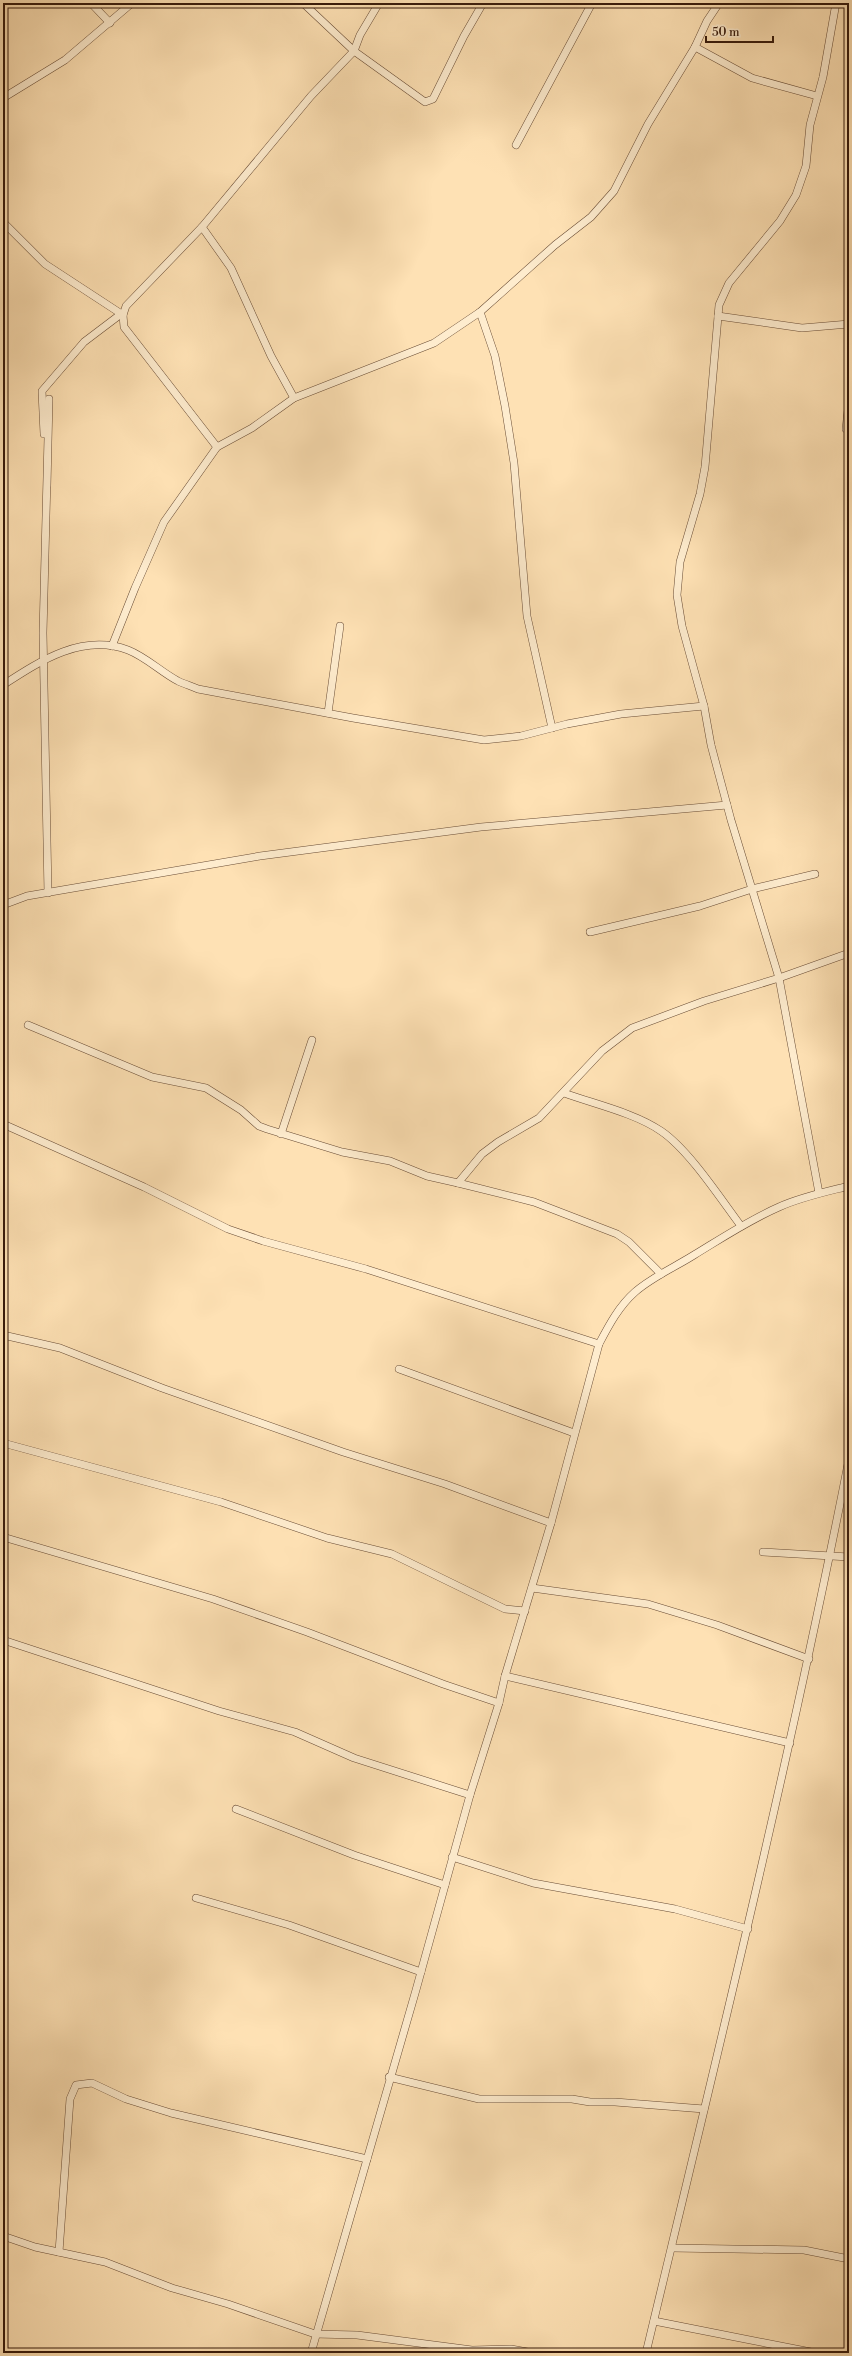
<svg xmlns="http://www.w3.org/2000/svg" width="852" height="2356" viewBox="0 0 852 2356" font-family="'Libre Bodoni',serif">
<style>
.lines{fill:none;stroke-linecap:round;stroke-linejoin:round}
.minor-casing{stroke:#694c35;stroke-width:8}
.minor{stroke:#feecce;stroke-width:7}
</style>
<rect width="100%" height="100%" fill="#fee1b4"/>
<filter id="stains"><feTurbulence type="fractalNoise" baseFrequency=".005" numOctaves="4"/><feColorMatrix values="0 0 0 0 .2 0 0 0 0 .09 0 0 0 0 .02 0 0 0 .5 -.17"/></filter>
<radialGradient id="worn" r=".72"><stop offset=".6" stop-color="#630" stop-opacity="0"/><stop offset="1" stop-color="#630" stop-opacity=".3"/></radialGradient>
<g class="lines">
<defs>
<g id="minor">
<path d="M91 3 110 23"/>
<path d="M303 3 354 51 425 102 433 99 464 36 483 3"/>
<path d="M695 47 752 78 817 96"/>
<path d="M3 98 65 60 132 3"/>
<path d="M516 145 592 3"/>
<path d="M3 222 45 264 123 315"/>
<path d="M202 227 231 268 271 356 294 398"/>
<path d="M480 312 495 356 505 406 514 463 527 616 552 728"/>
<path d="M718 316 802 328 849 324"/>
<path d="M846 429 849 401"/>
<path d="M44 434 42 391 84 342 121 314"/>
<path d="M217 447 124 327 123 315 126 306 202 227 311 96 354 51 360 35 379 3"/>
<path d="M47 486 49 399 43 633 48 893"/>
<path d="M112 646 135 588 164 522 217 447 252 428 294 398 434 343 480 312 555 245 591 217 614 191 648 124 695 47 707 21 719 3"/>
<path d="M3 685C40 661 82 633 128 650 146 657 161 672 178 681 184 684 191 686 198 689L353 718 484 740 521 736 567 724 621 714 704 706"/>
<path d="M328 713 340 626"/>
<path d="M3 905 27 896 260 856 481 827 727 805"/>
<path d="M590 932 700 906 752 889 815 874"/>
<path d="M28 1025 152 1077 206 1088 241 1110 259 1126 267 1129 342 1152 390 1161 427 1176 458 1183"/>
<path d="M564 1093C594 1104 635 1113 661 1131 689 1150 720 1198 741 1226"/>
<path d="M3 1124 144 1187 228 1229 263 1241 366 1269 599 1344"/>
<path d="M281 1134 312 1040"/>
<path d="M819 1193 779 978 731 820 711 745 704 706 682 626 677 595 680 562 700 494 705 467 719 305 729 283 780 221 796 195 806 166 810 125 823 77 836 3"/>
<path d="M661 1274 629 1242 617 1234 534 1202 458 1183 482 1154 498 1142 539 1118 602 1051 632 1028 704 1001 779 978 849 953"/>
<path d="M3 1335 60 1348 162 1388 343 1452 445 1484 551 1523"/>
<path d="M399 1369 574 1433"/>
<path d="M3 1443 221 1502 327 1538 392 1554 505 1609 525 1611"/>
<path d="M3 1537 213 1599 307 1632 443 1684 499 1703"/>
<path d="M763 1552 849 1557"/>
<path d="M532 1588 648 1604 717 1625 809 1659"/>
<path d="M3 1640 219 1711 295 1732 354 1758 470 1795"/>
<path d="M505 1676 790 1743"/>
<path d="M236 1809 354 1855 445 1885"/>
<path d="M452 1857 533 1883 675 1909 748 1929"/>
<path d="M196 1898 289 1925 421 1972"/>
<path d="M389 2077 479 2099H572L590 2102H615L704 2109"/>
<path d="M3 2236 35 2247 105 2262 172 2288 228 2304 315 2334 357 2335 472 2350 511 2349 533 2353"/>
<path d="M672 2248 804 2250 849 2259"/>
<path d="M59 2252 70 2099 76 2085 92 2083 126 2099 171 2113 367 2159"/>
<path d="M654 2321 816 2353"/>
<path d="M311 2353 416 1990 470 1795 499 1703 505 1676 551 1523 599 1344C609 1325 619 1306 635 1292 652 1277 675 1267 694 1255 722 1238 749 1220 779 1207 801 1197 825 1192 849 1186"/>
<path d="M646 2353C717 2056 790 1759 849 1459"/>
</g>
</defs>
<use href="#minor" class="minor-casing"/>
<use href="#minor" class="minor"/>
</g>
<rect width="852" height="2356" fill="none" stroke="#fee1b4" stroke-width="16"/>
<rect x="4" y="4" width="844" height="2348" fill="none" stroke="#371a0b" stroke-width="2"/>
<rect x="8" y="8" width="836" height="2340" fill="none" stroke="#371a0b"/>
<path d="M706 36v6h67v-6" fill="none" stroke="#371a0b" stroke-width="2"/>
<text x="712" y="36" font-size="12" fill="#371a0b" stroke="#feecce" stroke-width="3" paint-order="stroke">50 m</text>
<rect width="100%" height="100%" filter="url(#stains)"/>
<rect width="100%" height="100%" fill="url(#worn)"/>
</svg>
